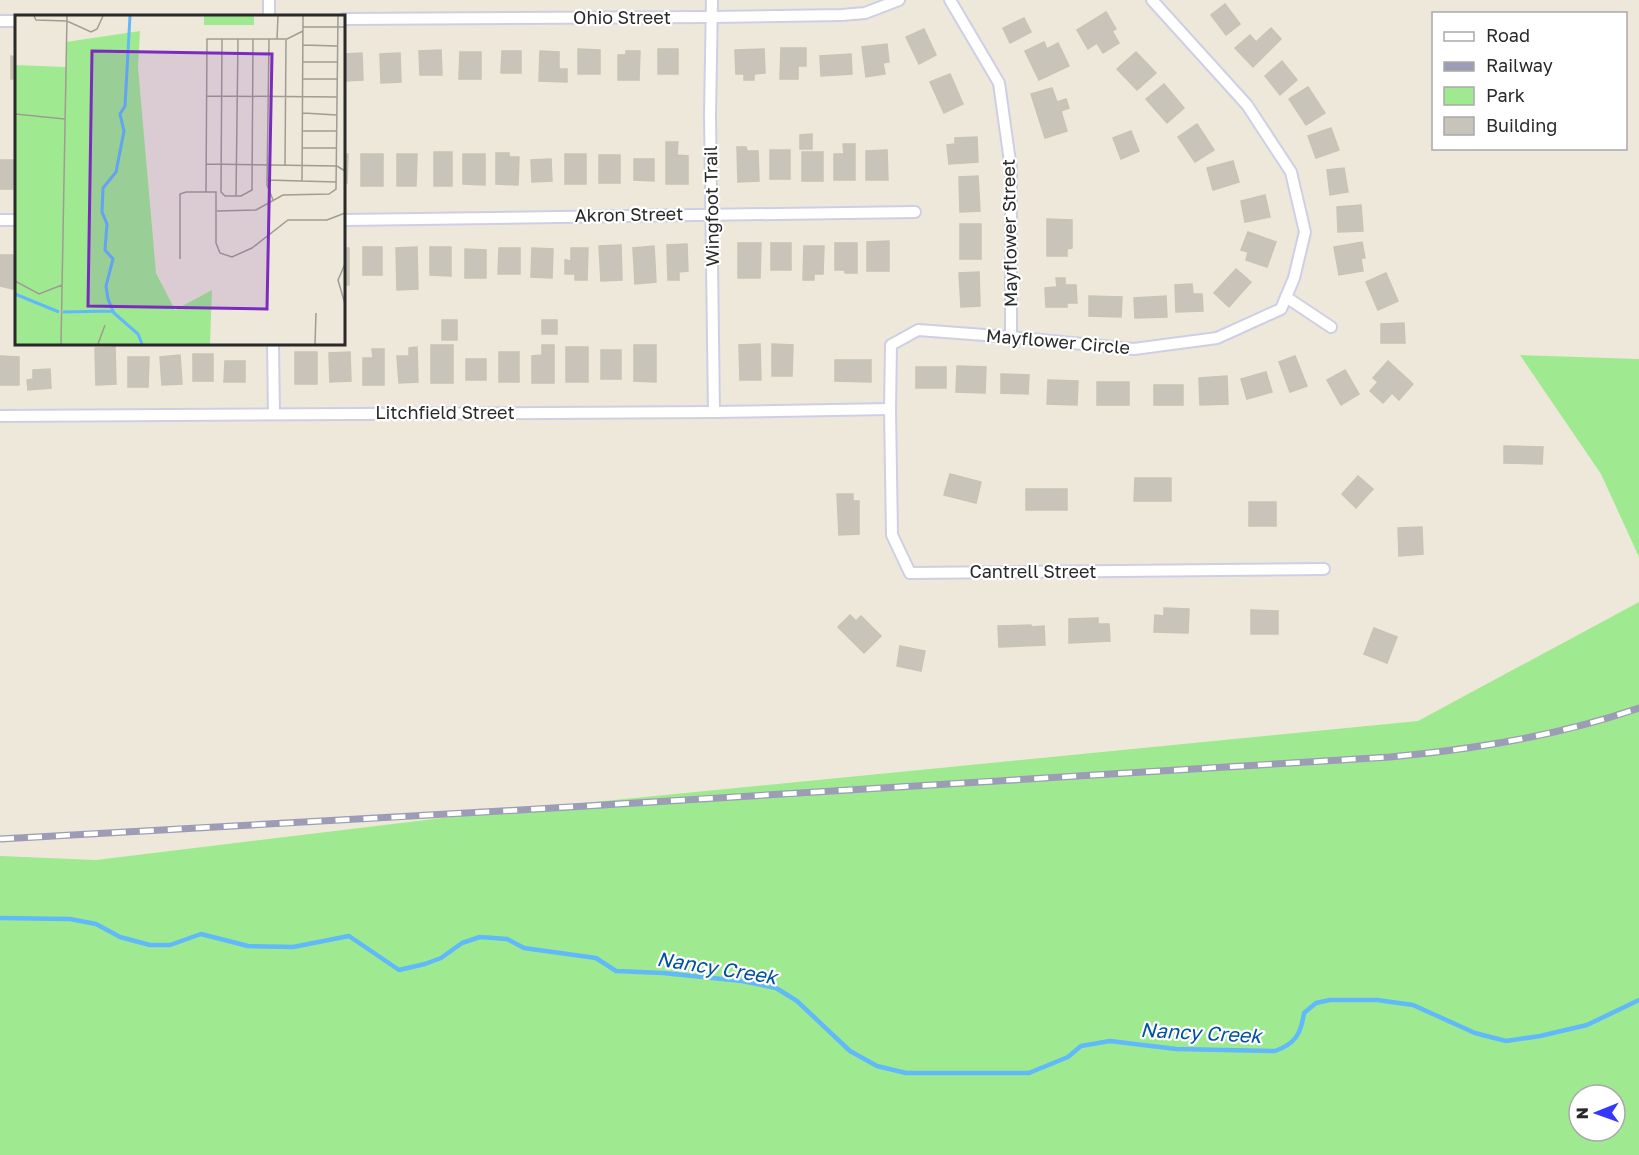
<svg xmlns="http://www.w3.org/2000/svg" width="1639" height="1155" viewBox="0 0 1639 1155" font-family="'Golos Text',sans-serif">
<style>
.green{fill:#9fea90;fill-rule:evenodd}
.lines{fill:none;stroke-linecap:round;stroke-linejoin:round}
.stream{stroke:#61b8fb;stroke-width:4.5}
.building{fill:#c8c4b9;stroke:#c8c4b3;stroke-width:1.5}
.street-casing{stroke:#cecfe4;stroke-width:14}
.street{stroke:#fff;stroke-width:10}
.rail-casing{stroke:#9c9cb6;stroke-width:7}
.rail{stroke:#fff;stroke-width:4.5;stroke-dasharray:14;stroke-linecap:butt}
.labels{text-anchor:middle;stroke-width:4.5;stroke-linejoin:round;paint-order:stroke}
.street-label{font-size:18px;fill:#292929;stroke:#fff}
.water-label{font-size:20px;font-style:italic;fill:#0051a6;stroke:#fff}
.inset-river{fill:none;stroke:#61b8fb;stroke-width:3}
.inset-road{fill:none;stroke:#9f9c93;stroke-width:1.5}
.view{fill:#7b2cbf;fill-opacity:0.15;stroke:#7b2cbf;stroke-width:3}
.inset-edge{fill:none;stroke:#292929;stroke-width:3}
</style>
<rect width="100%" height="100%" fill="#ede8d9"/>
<g class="green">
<path d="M1520 355 1639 359V557L1601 474Z"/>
<path d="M1639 602V1155H0V856L96 860 492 812 1418 721ZM1579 1095H1615V1131H1579Z"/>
</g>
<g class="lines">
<path class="stream" d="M0 918 70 919 96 924 120 937 150 945H170L201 934 248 946 293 947 349 936 399 970 425 964 441 958 462 943 480 937 507 939 524 948 596 958 616 971 663 973 742 981 776 988 797 1001 850 1051 877 1066 906 1073H1029L1068 1057 1081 1046 1110 1041 1176 1049 1275 1051C1295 1044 1301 1034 1304 1013L1316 1003 1330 1000H1377L1413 1005 1475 1033 1506 1041 1540 1036 1587 1025 1639 1000"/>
</g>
<g class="building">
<path d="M1225 4 1240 24 1226 35 1211 15Z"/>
<path d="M1106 12 1116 29 1112 31 1119 43 1103 53 1097 43 1088 49 1077 30Z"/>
<path d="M1024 18 1031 32 1010 43 1003 28Z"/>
<path d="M1271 28 1281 39 1253 67 1235 48 1250 35 1256 42Z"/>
<path d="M924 29 936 55 919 64 906 37Z"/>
<path d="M1044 42 1047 49 1058 43 1069 66 1039 80 1025 51Z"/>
<path d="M887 44 889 62 883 63 885 74 866 77 862 47Z"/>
<path d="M781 48H806V66H798V79H780Z"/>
<path d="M578 49 600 50V74H578Z"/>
<rect x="658" y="49" width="20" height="25"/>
<path d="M764 49 765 73 754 74V80H744V74H736L735 50Z"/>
<path d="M441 50 442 75H420L419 51Z"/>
<path d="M502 51H521V73H501Z"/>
<path d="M540 51 559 52V69H567V82L539 81Z"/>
<path d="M626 51H640L639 80H618V55H626Z"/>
<path d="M460 52H481V79H459Z"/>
<path d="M1136 52 1156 73 1137 90 1117 69Z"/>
<path d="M362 53 363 80 344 81V54Z"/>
<path d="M400 53 401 82 381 83 380 54Z"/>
<path d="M851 54 852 74 821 76 820 56Z"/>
<path d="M11 56 16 57V79H11Z"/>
<path d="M1282 61 1297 80 1280 95 1265 76Z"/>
<path d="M950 74 963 104 944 113 930 82Z"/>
<path d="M1164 84 1184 108 1167 123 1146 99Z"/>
<path d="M1308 87 1325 113 1306 125 1289 99Z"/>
<path d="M1052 88 1057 102 1066 99 1069 108 1061 111 1067 131 1045 138 1031 94Z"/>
<path d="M1197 124 1214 150 1195 162 1178 137Z"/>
<path d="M1331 128 1339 150 1316 158 1308 136Z"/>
<path d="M1131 131 1139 151 1121 159 1113 138Z"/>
<path d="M812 134V149H800V135Z"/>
<path d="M977 137 978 162 949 164 947 145 955 144V138Z"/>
<path d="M666 142H678L677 155 688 156V184H666Z"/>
<path d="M843 144H855V180H834V154H844Z"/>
<path d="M737 147H746L747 151H758L759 181 738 182Z"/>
<rect x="770" y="150" width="20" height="29"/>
<path d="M887 150 888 180H866V151Z"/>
<rect x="434" y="152" width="18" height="34"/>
<rect x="802" y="152" width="21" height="29"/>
<path d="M496 153H509V157H519L518 185 496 184Z"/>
<path d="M344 154H348L347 183H344Z"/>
<rect x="361" y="154" width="22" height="32"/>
<path d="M397 154H417L416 186H397Z"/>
<path d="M463 154H485V185L463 184Z"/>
<rect x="565" y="154" width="21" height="30"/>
<rect x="599" y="155" width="21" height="28"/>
<path d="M551 159 552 181 532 182 531 160Z"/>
<path d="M634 159H654V181L634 180Z"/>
<rect x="0" y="160" width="16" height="29"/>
<path d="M1233 161 1239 182 1213 190 1207 168Z"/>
<path d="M1344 168 1348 192 1330 195 1327 170Z"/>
<path d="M978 176 980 211 960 212 959 177Z"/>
<path d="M1265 195 1270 217 1245 222 1241 201Z"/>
<path d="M1361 205 1363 231 1338 232 1337 207Z"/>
<path d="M1047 219 1072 220V248L1067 249V256H1047Z"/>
<rect x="960" y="224" width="21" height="35"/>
<path d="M1248 232 1276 242 1267 267 1246 260 1248 252 1241 250Z"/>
<path d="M889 241V271H867V242Z"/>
<path d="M1362 242 1365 258H1361L1363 271 1339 275 1334 247Z"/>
<path d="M738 243H761L760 278H738Z"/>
<rect x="771" y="243" width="20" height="27"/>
<path d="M835 243H857V273H845V270H835Z"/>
<path d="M687 244 688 271 679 272V280H668L667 245Z"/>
<path d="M621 245 622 280 601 281 599 246Z"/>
<path d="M654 246 656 282 635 284 633 248Z"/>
<path d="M804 246H824L823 274H814V280H803Z"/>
<rect x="363" y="247" width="19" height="28"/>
<path d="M417 247 418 289 397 290 396 248Z"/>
<path d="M430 247H451V276L430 275Z"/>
<rect x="344" y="248" width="5" height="37"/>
<path d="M499 248H520V274H498Z"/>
<path d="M532 248 553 249 552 278 531 277Z"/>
<path d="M571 248H588L587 280H575V274H565V260L571 261Z"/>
<path d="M465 249 486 250V278H465Z"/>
<path d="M0 255H16V274L13 289 0 286Z"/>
<path d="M1236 269 1251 282 1229 307 1214 293Z"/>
<path d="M979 272 980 306 961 307 959 273Z"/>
<path d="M1386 273 1398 301 1378 310 1366 282Z"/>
<path d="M1056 278H1065V285H1076L1077 303H1067V307H1046L1045 288 1057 287Z"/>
<path d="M1192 284 1193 294H1202L1203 311 1176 312 1175 285Z"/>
<path d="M1089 296 1122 297 1121 317 1089 316Z"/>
<path d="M1166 296 1167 317 1135 318 1134 298Z"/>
<rect x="442" y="320" width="15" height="20"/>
<rect x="542" y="320" width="15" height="14"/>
<path d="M1404 323 1405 343H1381V324Z"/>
<path d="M760 344 761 380H740L739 345Z"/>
<path d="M772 344 793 345 792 376H772Z"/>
<rect x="431" y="345" width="22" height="38"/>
<path d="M542 345H554V383H532V356L542 355Z"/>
<path d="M634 345H656V382L634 381Z"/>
<path d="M115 347 116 384 96 385 95 348Z"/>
<path d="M417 347 418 382 399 383 397 356H409V348Z"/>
<rect x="566" y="347" width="22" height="35"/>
<path d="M372 349H384V385H363V358H373Z"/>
<rect x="601" y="350" width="20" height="29"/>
<rect x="295" y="352" width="22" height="32"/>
<path d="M350 352 351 381 330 382 329 353Z"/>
<rect x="499" y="352" width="20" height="30"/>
<rect x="193" y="354" width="20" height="27"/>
<path d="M180 355 182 384 162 385 160 357Z"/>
<path d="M0 356 19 357V385H0Z"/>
<path d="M1295 356 1307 386 1290 392 1279 362Z"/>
<path d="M128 357H149L148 387H128Z"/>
<rect x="466" y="359" width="20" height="21"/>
<path d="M835 360H871V382L835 381Z"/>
<path d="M225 361H245V382H224Z"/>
<path d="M1388 361 1413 384 1399 400 1392 393 1383 403 1370 391 1378 382 1373 378Z"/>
<path d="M957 366 986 367 985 393 956 392Z"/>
<rect x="916" y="367" width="30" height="21"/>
<path d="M50 369 51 388 28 390 27 380 33 379V370Z"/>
<path d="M1345 370 1359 394 1341 405 1327 380Z"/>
<path d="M1266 372 1272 392 1247 399 1241 379Z"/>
<path d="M1001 374 1029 375 1028 394 1001 393Z"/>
<path d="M1227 376 1228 404 1200 405 1199 378Z"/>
<path d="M1048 380 1078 381 1077 405 1047 404Z"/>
<rect x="1097" y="382" width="32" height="23"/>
<rect x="1154" y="385" width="29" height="20"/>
<path d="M1504 446 1543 447 1542 464 1504 463Z"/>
<path d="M950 474 981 482 976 503 944 495Z"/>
<path d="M1358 476 1373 489 1356 508 1342 494Z"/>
<path d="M1135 478H1171V501H1134Z"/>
<rect x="1026" y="489" width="41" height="21"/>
<path d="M837 494H853V501H859V534L839 535Z"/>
<rect x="1249" y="502" width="27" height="24"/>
<path d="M1422 527 1423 554 1399 556 1398 528Z"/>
<path d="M1164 608 1189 609 1188 633 1154 632 1155 615 1164 616Z"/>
<path d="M1251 610 1278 611V634H1251Z"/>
<path d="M850 615 856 621 861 616 881 636 864 653 838 627Z"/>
<path d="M1098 618V624H1109L1110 641 1069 643V619Z"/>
<path d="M1031 625V627L1044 626 1045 645 999 647 998 626Z"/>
<path d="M1374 628 1397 637 1387 663 1364 654Z"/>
<path d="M900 646 925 651 921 671 897 666Z"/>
</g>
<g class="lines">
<defs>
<g id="street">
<path d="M269 0V16"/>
<path d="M712 0 710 115 714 412"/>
<path d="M950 0 999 83 1011 169V337"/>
<path d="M1152 0 1247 105 1291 172 1305 232 1294 278 1281 309 1217 338 1134 349 1011 337 918 330 891 345 890 409 892 535 910 573 1324 569"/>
<path d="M344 19 712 17 842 15 865 13 899 0"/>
<path d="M0 21H16"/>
<path d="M0 220H16"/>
<path d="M344 220 915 212"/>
<path d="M1286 297 1331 327"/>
<path d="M273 344 274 414"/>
<path d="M0 416 714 412 890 409"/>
</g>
</defs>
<use href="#street" class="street-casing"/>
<use href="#street" class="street"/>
<defs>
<path id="rail" d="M0 839 520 810 1390 757C1475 749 1557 736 1639 708"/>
</defs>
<use href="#rail" class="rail-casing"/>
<use href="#rail" class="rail"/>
</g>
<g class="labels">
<g class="street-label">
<text x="622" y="24">Ohio Street</text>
<text transform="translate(712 206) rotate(-91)" y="6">Wingfoot Trail</text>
<text transform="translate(629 215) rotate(-1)" y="6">Akron Street</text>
<text transform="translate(1010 233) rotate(-91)" y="6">Mayflower Street</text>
<text transform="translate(1058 342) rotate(5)" y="6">Mayflower Circle</text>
<text x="445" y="419">Litchfield Street</text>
<text x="1033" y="578">Cantrell Street</text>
</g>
<g class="water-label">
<text transform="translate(717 968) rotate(9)" y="7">Nancy Creek</text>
<text transform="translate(1201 1033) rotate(3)" y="7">Nancy Creek</text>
</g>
</g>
<g transform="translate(15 15)">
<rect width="330" height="330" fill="#ede8d9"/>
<path d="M189 1H239V10H189ZM125 16 123 52 141 258 160 295 197 275 195 329H0V50L51 52V27Z" fill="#9fea90"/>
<path class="inset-river" d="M115 1 110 91 105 99 109 116 101 157 88 173 87 197 92 209 90 235 98 244 91 271 93 284 99 298 123 319 127 329M0 279 44 297M48 297 98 296"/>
<path class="inset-road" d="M19 1 21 5 52 6 76 17 82 14 88 1M288 12H330M207 24 206 177 210 181H226L237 175 238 24M254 24 252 170 258 185M262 24 263 1M288 30 322 31M288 47H322M288 64H322M192 81 322 82M288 98 322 100M0 99 50 104M288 116H322M287 133H322M191 149 322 151 330 156M270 150 271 25M252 165 321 167M287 166 288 1M191 177 192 24H272L288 16M221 181 223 24M202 196 241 195 268 180 314 179 321 174 323 1M165 244V179L171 177H201V228L205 238 217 242 237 233 273 205H312L330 198M330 249 323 265 330 289M0 266 24 279 47 270M46 329 52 1M83 329 90 310M300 329 301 298"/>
<path class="view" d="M77 36 257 39 252 294 73 291Z"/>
<rect width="330" height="330" class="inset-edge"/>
</g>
<rect x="1432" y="12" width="195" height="138" fill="#ffffff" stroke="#a9a9a9" stroke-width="1.5"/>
<rect x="1444" y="32" width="30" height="9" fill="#ffffff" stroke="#a9a9a9" stroke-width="1.5"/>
<text x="1486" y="42" font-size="18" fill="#292929">Road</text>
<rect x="1444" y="62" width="30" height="9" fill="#9c9cb6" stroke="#a9a9a9" stroke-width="1.5"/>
<text x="1486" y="72" font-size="18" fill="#292929">Railway</text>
<rect x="1444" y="87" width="30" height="18" fill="#9fea90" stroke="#a9a9a9" stroke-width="1.5"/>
<text x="1486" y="102" font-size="18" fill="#292929">Park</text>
<rect x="1444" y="117" width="30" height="18" fill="#c8c4b9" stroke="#a9a9a9" stroke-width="1.5"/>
<text x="1486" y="132" font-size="18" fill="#292929">Building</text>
<g transform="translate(1597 1113) rotate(269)"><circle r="28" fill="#ffffff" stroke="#a9a9a9" stroke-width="1.5"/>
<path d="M0-4.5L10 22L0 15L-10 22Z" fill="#3438ff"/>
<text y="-9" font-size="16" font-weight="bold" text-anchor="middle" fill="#292929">N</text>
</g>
</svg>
